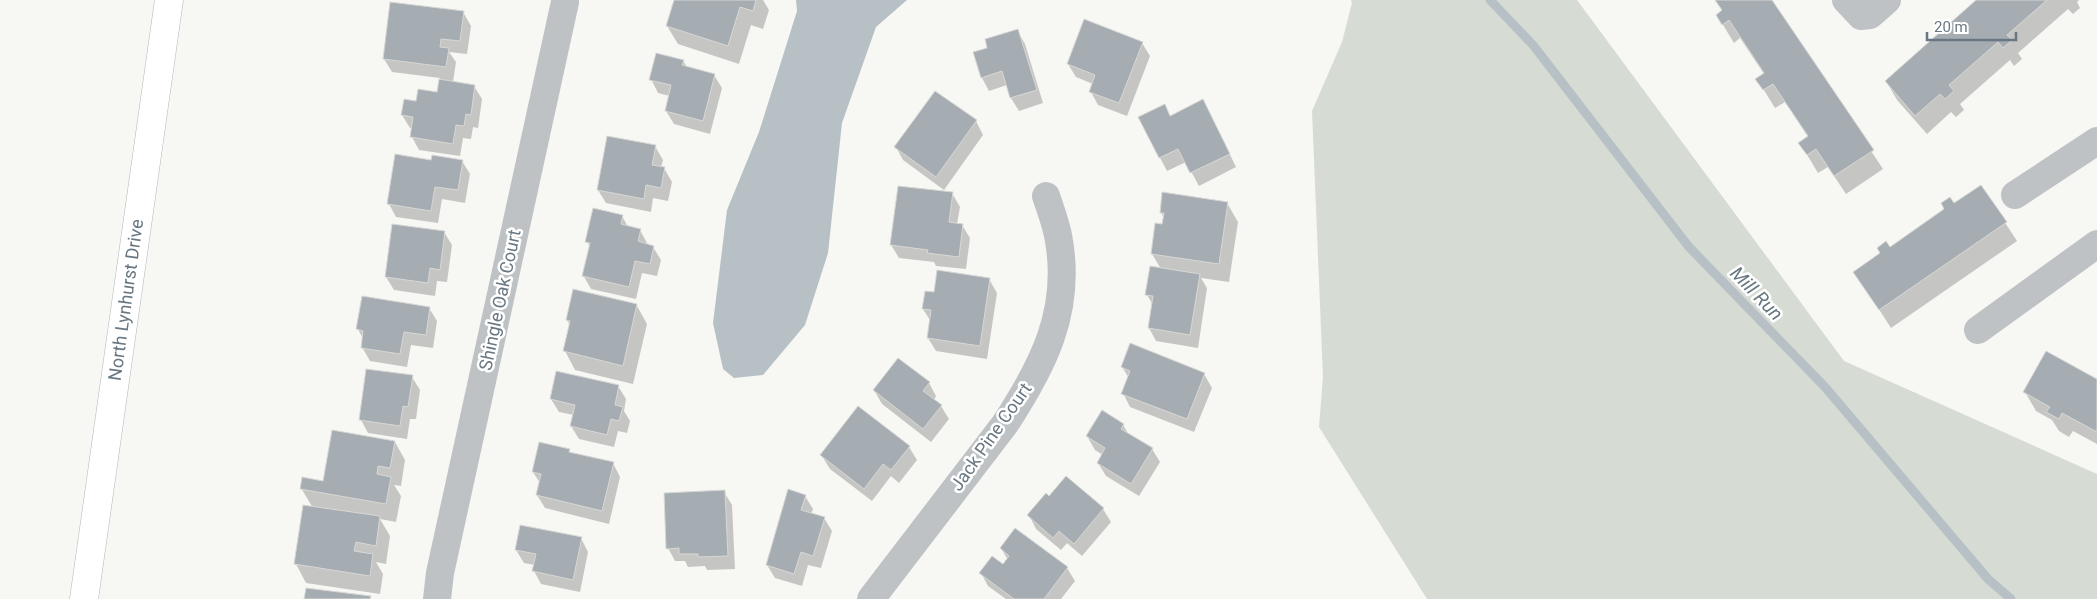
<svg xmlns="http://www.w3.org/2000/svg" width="2097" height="599" viewBox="0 0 2097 599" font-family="Roboto,sans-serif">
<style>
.green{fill:#d6dbd4}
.water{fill:#b7c1c5}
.shadow{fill:#0003}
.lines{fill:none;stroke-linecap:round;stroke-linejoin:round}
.stream{stroke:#b7c1c5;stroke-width:9}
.building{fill:#a6adb2;stroke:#d8d8d6}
.major-casing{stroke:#b2b6b9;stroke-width:29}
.minor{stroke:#bec2c5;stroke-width:28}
.major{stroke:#fff;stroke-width:28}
.labels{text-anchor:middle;stroke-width:5;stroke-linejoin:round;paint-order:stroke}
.street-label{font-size:18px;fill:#697782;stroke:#fff}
.water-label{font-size:19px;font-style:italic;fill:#65777e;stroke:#fff}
</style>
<rect width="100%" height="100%" fill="#f7f7f4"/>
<path class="green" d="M1351 0H1577L1844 361 2097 474V599H1427L1319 427 1323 377 1312 111 1342 42 1352 3Z"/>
<path class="water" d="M796 0H907L876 27 842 123 828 253 805 325 763 375 734 378 723 369 713 323 727 210 759 132 797 11Z"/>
<g class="shadow">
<path d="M675 0H763L769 10 763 29 751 25 739 64 678 44 667 26Z"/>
<path d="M1715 0H1771L1883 169 1846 194 1828 167 1818 173 1800 143 1808 137 1785 102 1775 108 1757 79 1764 74 1740 38 1734 43 1717 15 1723 12Z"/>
<path d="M1978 0H2079L2077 2 2080 8 2073 14 2068 9 2018 53 2022 59 2014 66 2010 60 1960 104 1964 110 1956 117 1951 112 1927 134 1897 100 1886 81Z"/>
<path d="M463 12 471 26 467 54 449 52 456 62 453 82 474 86 482 99 478 128 473 127 471 139 463 138 460 156 419 150 412 137 413 128H410L402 115 417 102 439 94 440 78 392 72 384 59Z"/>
<path d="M1017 30 1025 44 1043 103 1019 111 1011 98 1007 85 989 91 982 78 989 48Z"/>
<path d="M1142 43 1150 56 1127 116 1098 105 1091 92 1093 84 1076 77 1068 64Z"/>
<path d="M683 61 687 67 714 75 722 88 710 134 674 124 666 111 670 96 658 93 651 79Z"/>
<path d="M1164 105 1171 117 1210 114 1236 167 1199 186 1186 162 1167 171 1139 118Z"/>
<path d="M976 121 983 135 944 190 903 160 896 147Z"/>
<path d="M655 146 663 160 661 168H664L672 182 668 201 653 198 651 212 606 203 598 190Z"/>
<path d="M462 161 470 174 465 203 442 199 438 223 396 217 389 204 432 162Z"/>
<path d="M1981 186 2017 241 1891 328 1855 272Z"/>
<path d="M952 193 960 207 957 224 962 225 970 238 966 269 936 266 934 262 899 258 891 245Z"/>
<path d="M1227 203 1238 222 1229 282 1201 278 1207 288 1198 348 1156 341 1149 328 1153 305 1147 295 1161 269 1152 254 1163 226 1164 218 1161 212Z"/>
<path d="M622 216 628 227 640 230 648 245 653 247 661 260 657 276 642 273 636 299 591 289 583 275 590 248 587 241Z"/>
<path d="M393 225 444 232 452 245 447 282 437 281 435 296 394 290 386 277Z"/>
<path d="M989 279 997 293 987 359 936 351 928 338 931 322 923 309Z"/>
<path d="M637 306 647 324 633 384 575 370 565 351 570 326 567 320Z"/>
<path d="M429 308 437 321 433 348 411 345 407 367 370 361 362 347 363 339 358 329Z"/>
<path d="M1122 367 1204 374 1212 388 1194 432 1130 407 1123 393 1129 378Z"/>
<path d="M412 377 420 390 416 419H410L407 439 368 433 361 420Z"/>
<path d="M2097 380V444L2073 431 2069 437 2059 431 2052 420 2036 411 2025 392Z"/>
<path d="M929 383 936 396 934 400 941 406 949 419 931 442 882 404 874 390Z"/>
<path d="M618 386 626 399 624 411 630 421 627 433 618 431 614 447 579 439 571 426 574 415 559 412 551 399Z"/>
<path d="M1123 425 1129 435 1152 449 1160 462 1139 496 1106 476 1098 463 1103 455 1095 450 1087 436Z"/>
<path d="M395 442 405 460 401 486 394 485 401 496 396 522 380 519 390 536 386 564 376 562 383 574 380 594 306 583 296 564 313 508 301 488 324 482Z"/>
<path d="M909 447 917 460 899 483 891 476 872 501 830 469 822 456Z"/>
<path d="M569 450 571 454 613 463 620 477 609 524 545 508 537 495 540 483 533 472Z"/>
<path d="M724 492 732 505 735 569 707 570 705 566 688 567 685 561H675L668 548Z"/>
<path d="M805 496 813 509 811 514 824 518 832 531 821 568 808 565 802 586 775 578 767 565Z"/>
<path d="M1049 497 1103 509 1111 522 1082 556 1067 543 1061 550 1036 529 1029 515Z"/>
<path d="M581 538 588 552 580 592 541 584 534 571 535 565 524 563 516 550Z"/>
<path d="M1001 548 1067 568 1075 581 1061 599H1006L988 586 981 573 1003 566 1008 560Z"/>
</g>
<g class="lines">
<path class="stream" d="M1490 0 1533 45 1689 247 1825 387 1988 579 2011 599"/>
</g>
<g class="building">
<path d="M674 0H756L753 11 740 7 728 46 666 26Z"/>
<path d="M1715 0H1772L1874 150 1834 176 1816 149 1807 155 1798 143 1808 136 1773 84 1763 90 1755 79 1764 73 1729 20 1722 25 1716 15 1722 10Z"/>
<path d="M1976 0H2047L2007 35 2012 40 2003 48 1998 42 1949 85 1954 91 1945 99 1940 94 1915 116 1885 81Z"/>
<path d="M390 2 464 11 460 41 441 39 440 47 449 48 446 67 383 59Z"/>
<path d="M1084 19 1143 42 1119 103 1089 92 1095 75 1067 64Z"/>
<path d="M1018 29 1037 90 1010 98 1002 71 981 78 973 52 987 48 985 39Z"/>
<path d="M656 53 684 60 682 65 715 74 703 121 665 111 671 85 649 80Z"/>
<path d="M439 79 475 85 471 115 466 114 464 126 456 125 453 144 410 137 413 117 401 115 404 99 416 101 418 89 437 92Z"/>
<path d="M935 91 977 120 936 177 894 147Z"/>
<path d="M1203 99 1230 154 1190 173 1178 149 1159 158 1138 117 1165 104 1170 116Z"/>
<path d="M607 136 656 145 652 165 665 167 661 188 646 185 644 199 597 190Z"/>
<path d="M395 154 431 160 432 155 463 160 458 190 435 187 431 211 387 204Z"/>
<path d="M1981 185 2007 222 1879 310 1853 272 1880 253 1877 248 1886 241 1890 247 1944 209 1941 203 1950 197 1954 203Z"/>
<path d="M898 186 953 192 949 222 963 224 959 257 927 253 928 250 890 245Z"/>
<path d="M1162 192 1228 202 1219 264 1151 254 1155 223 1162 224 1164 213H1160Z"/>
<path d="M593 208 623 215 621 224 641 229 638 241 654 246 650 264 635 261 629 287 582 276 590 243 585 242Z"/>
<path d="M392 224 445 231 440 270 430 268 428 283 385 277Z"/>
<path d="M1150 266 1200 274 1190 335 1148 328 1153 296 1145 295Z"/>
<path d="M937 270 990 278 980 346 927 338 931 310 922 309 925 291 934 292Z"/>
<path d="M573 289 637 304 623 366 563 351 570 321 566 320Z"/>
<path d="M362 296 430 307 426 335 404 332 400 354 361 348 363 331 356 329Z"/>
<path d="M1130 343 1205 373 1187 419 1121 394 1130 371 1121 367Z"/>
<path d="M2046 351 2097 379V432L2062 413 2059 419 2046 412 2050 407 2023 392Z"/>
<path d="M898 358 930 382 923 391 942 405 923 429 873 390Z"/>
<path d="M366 369 413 375 408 407 403 406 400 426 359 420Z"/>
<path d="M556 371 619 385 615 405 623 407 619 421 611 419 607 435 570 426 575 405 550 399Z"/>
<path d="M858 406 910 446 891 470 883 464 864 489 820 455Z"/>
<path d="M1102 410 1124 424 1121 429 1153 448 1131 484 1097 463 1105 448 1086 436Z"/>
<path d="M332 430 395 441 390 468 378 466 377 474 391 477 386 504 300 489 302 477 323 481Z"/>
<path d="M539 442 570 449 569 452 614 462 602 511 536 495 541 474 532 472Z"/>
<path d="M1066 476 1104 508 1074 544 1059 531 1053 538 1027 515 1046 493 1049 496Z"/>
<path d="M788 489 806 495 801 510 825 517 813 556 801 552 794 574 766 565Z"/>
<path d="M725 490 728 556 698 557V554H679V548L666 549 664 493Z"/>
<path d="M303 505 380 516 376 546 356 542 354 551 373 554 370 576 294 564Z"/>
<path d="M520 525 582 537 573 580 532 571 536 554 515 550Z"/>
<path d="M1015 528 1068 567 1044 599H1014L979 573 992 556 1003 564 1009 556 1000 548Z"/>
<path d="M306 588 371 596 370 599H304Z"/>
</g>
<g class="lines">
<defs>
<path id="major" d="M84 599 169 0"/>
</defs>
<use href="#major" class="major-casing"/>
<g class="minor">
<path d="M1846 0 1861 16 1870 15 1887 0"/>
<path d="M2015 195 2097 141"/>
<path d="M1978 330 2097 244"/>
<path d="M437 599 440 573 565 2"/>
<path d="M871 599 1005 424C1043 366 1071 312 1059 241 1057 226 1051 211 1046 196"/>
</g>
<use href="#major" class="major"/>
</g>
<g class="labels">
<g class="street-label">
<text transform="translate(126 300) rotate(-82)" y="6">North Lynhurst Drive</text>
<text transform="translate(500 300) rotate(-78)" y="6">Shingle Oak Court</text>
<text transform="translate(991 437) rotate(-55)" y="6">Jack Pine Court</text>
</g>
<g class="water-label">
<text transform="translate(1757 293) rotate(46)" y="7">Mill Run</text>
</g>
</g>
<path d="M1927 32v8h89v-8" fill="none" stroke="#697782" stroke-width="2.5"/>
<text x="1934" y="32" font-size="15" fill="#697782" stroke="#ffffff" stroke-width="4" paint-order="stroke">20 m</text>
</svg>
